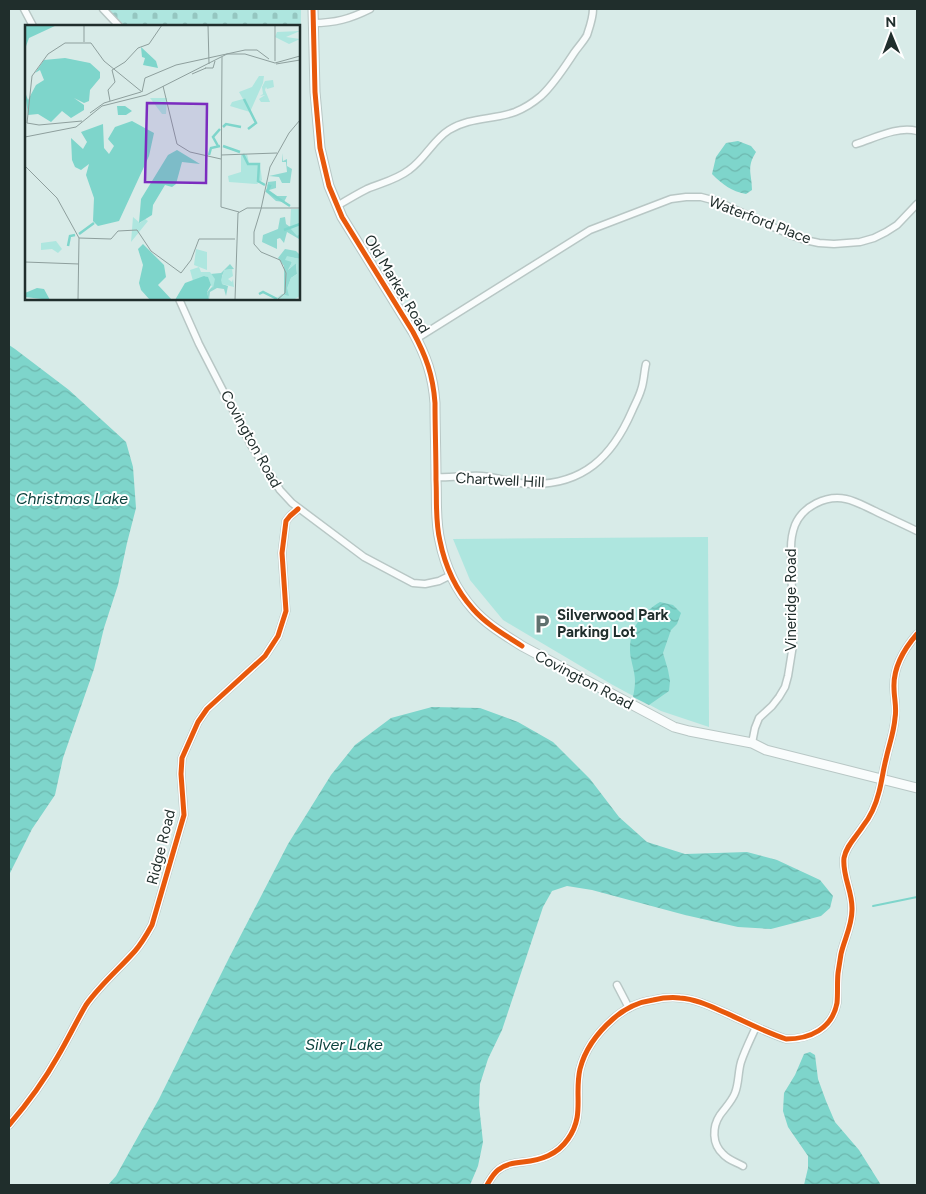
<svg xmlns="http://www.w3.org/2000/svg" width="926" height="1194" viewBox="0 0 926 1194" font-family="Figtree,sans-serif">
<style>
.green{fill:#aee6df}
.cemetery{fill:url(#cemetery-stones)}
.water{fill:url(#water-waves)}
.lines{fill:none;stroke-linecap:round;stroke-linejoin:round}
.stream{stroke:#7ed5cb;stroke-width:2}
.street-casing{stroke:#b8c7c5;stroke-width:9}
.secondary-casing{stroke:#b8c7c5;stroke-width:11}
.street{stroke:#f9fcfc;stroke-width:6}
.secondary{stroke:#f9fcfc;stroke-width:9}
.cycleway-casing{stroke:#fff;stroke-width:8}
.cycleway{stroke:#e8590c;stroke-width:5}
.labels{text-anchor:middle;stroke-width:4;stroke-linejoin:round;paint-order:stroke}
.street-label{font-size:15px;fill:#202e2c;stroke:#fff}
.poi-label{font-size:15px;font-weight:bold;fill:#202e2c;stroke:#fff;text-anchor:start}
.water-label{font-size:16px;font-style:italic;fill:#0b423d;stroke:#fff}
.inset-river{fill:none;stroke:#7ed5cb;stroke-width:2.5}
.inset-road{fill:none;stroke:#8e9f9d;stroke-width:1}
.view{fill:#7b2cbf;fill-opacity:0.15;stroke:#7b2cbf;stroke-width:2.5}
.inset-edge{fill:none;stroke:#202e2c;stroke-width:2.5}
</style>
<defs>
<pattern id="cemetery-stones" width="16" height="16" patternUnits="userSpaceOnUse" patternTransform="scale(1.25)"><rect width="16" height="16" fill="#aee6df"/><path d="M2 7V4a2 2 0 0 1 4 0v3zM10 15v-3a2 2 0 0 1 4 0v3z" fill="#95c6c0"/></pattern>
<pattern id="water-waves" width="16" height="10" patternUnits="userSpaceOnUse" patternTransform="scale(1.25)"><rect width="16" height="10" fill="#7ed5cb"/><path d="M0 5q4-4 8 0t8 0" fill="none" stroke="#6db7ae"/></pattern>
</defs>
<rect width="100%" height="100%" fill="#d8ebe8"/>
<path class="green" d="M708 537 709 727 661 711 611 684 503 620 470 580 453 539Z"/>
<path class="cemetery" d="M108 9H301L299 126V26H123Z"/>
<g class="water">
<path d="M738 141 751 146 756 152C746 168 752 173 752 190L746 194C731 191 723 185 712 174L716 157 726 143Z"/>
<path d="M9 345 15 349 69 390 126 442 133 467 136 508 127 543 118 585 104 628 94 669 63 758 55 795 32 829 9 875Z"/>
<path d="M660 602 673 605 681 613 677 624 671 630 663 653 668 670 670 681 669 691 649 705 633 697C634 692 635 686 635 681 635 670 630 660 630 650 630 627 642 613 660 602Z"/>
<path d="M432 707 480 708 518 722 553 742 590 779 619 817 647 842 685 854 747 852 777 860 820 880 833 896 830 908 821 916 771 929 738 927 685 915 592 890 567 886 552 891 543 907 502 1030 488 1059 480 1084 479 1105 483 1142 478 1166 470 1185H108L116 1176 159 1099 229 958 288 844 331 775 355 745 391 718Z"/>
<path d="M810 1052 815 1055 818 1079 826 1101 835 1122 859 1150 881 1185H804L808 1168V1156L788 1127 783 1111 784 1093 795 1075 804 1054Z"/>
</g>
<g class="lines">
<path class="stream" d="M873 906 917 897"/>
<defs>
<g id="street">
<path d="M24 9 33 26"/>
<path d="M103 9 119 26"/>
<path d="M313 23C335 23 350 19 370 9"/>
<path d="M856 144C875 138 897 126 917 131"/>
<path d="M337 206C347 200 357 194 367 189 381 183 396 180 409 170 425 159 433 140 449 130 470 117 493 120 515 112 525 108 534 102 541 96 554 84 564 68 574 53 578 47 584 41 587 35 590 26 593 18 593 9"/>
<path d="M179 299 199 344 251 445 280 490 292 503 364 557 413 583 425 584 439 581 451 575"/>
<path d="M416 339 590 230 671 199 686 197H701L716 201 791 235 805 240 819 243 834 244 860 242 874 238 886 232 897 225 917 204"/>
<path d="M436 477C451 478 467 475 482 476 498 477 515 484 531 484 583 485 612 457 632 411 635 404 639 397 641 390 644 382 644 372 646 364"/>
<path d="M752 743 755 728 759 718 772 706 779 697 785 687 788 676 793 645 791 548C791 540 792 533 795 525 803 506 826 495 846 499 856 501 866 507 875 511 889 518 903 524 917 531"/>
<path d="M617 985 629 1008"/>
<path d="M9 1125C27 1104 44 1081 58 1056 68 1039 76 1022 86 1005 100 985 119 969 135 951 142 943 147 934 152 925L184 815 181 774 182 758 198 722 207 709 265 656 278 636 286 611 282 553 286 521 290 516 298 509"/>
<path d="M743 1166C736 1162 728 1160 723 1154 712 1144 712 1127 720 1115 725 1108 732 1101 735 1093 739 1083 738 1072 741 1062 745 1050 751 1038 756 1027"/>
<path d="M487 1185C490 1180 493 1174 498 1170 505 1164 514 1163 523 1162 541 1160 557 1155 568 1139 585 1115 574 1095 580 1069 585 1049 597 1033 613 1019 624 1009 639 1002 653 1000 662 998 671 997 680 998 696 999 712 1007 726 1013 746 1022 765 1032 786 1039 810 1039 832 1029 837 1003 838 993 837 983 838 973 839 967 840 960 841 954 844 940 852 926 852 910 853 892 842 876 844 858 846 846 856 837 863 826 871 816 876 804 879 792 882 781 883 770 886 759 889 745 894 732 895 718 897 708 894 698 894 688 893 667 904 649 917 634"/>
</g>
<path id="secondary" d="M313 9 315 92 320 148 329 186 342 217 413 332C426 356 433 375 435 403 435 428 436 454 436 480 437 500 435 521 440 541 445 566 456 590 473 609 486 624 505 635 522 646L674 727 689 731 752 743 766 750 917 788"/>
</defs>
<use href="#street" class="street-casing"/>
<use href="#secondary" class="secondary-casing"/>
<use href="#street" class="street"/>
<use href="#secondary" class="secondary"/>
<defs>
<g id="cycleway">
<path d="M313 9 315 92 320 148 329 186 342 217 413 332C426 356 433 375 435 403 435 428 436 454 436 480 437 500 435 521 440 541 445 566 456 590 473 609 486 624 505 635 522 646"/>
<path d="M9 1125C27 1104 44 1081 58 1056 68 1039 76 1022 86 1005 100 985 119 969 135 951 142 943 147 934 152 925L184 815 181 774 182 758 198 722 207 709 265 656 278 636 286 611 282 553 286 521 290 516 298 509"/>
<path d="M487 1185C490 1180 493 1174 498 1170 505 1164 514 1163 523 1162 541 1160 557 1155 568 1139 585 1115 574 1095 580 1069 585 1049 597 1033 613 1019 624 1009 639 1002 653 1000 662 998 671 997 680 998 696 999 712 1007 726 1013 746 1022 765 1032 786 1039 810 1039 832 1029 837 1003 838 993 837 983 838 973 839 967 840 960 841 954 844 940 852 926 852 910 853 892 842 876 844 858 846 846 856 837 863 826 871 816 876 804 879 792 882 781 883 770 886 759 889 745 894 732 895 718 897 708 894 698 894 688 893 667 904 649 917 634"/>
</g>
</defs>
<use href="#cycleway" class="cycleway-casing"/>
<use href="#cycleway" class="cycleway"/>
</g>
<defs>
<symbol id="parking-bare" viewBox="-9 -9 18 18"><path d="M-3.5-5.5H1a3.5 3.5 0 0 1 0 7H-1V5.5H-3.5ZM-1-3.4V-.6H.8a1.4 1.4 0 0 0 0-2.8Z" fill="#60706e" stroke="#fff" stroke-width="2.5" paint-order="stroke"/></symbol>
</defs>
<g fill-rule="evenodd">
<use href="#parking-bare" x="528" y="610" width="28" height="28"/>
</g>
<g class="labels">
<g class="street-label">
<text transform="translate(760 220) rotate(21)" y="5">Waterford Place</text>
<text transform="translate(397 284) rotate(59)" y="5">Old Market Road</text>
<text transform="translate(251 439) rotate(61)" y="5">Covington Road</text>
<text transform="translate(500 480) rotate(3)" y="5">Chartwell Hill</text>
<text transform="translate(791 600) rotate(-90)" y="5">Vineridge Road</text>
<text transform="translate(584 680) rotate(28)" y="5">Covington Road</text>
<text transform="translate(161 847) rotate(-76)" y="5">Ridge Road</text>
</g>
<g class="poi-label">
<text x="557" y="620">Silverwood Park<tspan x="557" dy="17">Parking Lot</tspan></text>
</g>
<g class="water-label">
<text x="72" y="504">Christmas Lake</text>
<text x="344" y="1050">Silver Lake</text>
</g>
</g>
<g transform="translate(25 25)">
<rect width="275" height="275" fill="#d8ebe8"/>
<path d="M248 55 249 62 242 64 241 62 240 65 245 77H236L234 74 240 70 235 71 238 69 237 62 240 56ZM216 129H222L224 138 235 139 237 155 232 159 204 157 203 151 216 147ZM108 192 115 198 120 194 123 196 106 217ZM31 216 37 224 33 228 27 224 16 225V218ZM171 224 182 227V245L169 240Z" fill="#aee6df"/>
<path d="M258 128V136L262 134V141L267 144 265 158H257L254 152 244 151 262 147 261 137H257ZM251 156V163L244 165 252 171H262L259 177 251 176 241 167 243 157ZM260 192 261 199 275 209V221L274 214 262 207 259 218 255 213 252 214V224L237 217 238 210 253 204 255 193ZM260 224 271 226 275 230V234L264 232 267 238 263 245 271 238 272 249 266 253 263 262 265 270 262 272 259 270V241L253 233ZM205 239 209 244 200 245 197 251V259L203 261 201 271 199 264 192 263 185 267 184 275 182 267 187 262 185 249 196 248Z" fill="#90d9d1"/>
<path d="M275 6 261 12 275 14 264 19 250 12 252 7ZM234 51H239L238 58 225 87 205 81 207 77 218 74 214 67 227 62ZM266 184H275V209L272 211 265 203ZM262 231 275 234V271L268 275H249L257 269 264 271 262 263 266 253 272 249 271 238 263 245 267 237 260 235ZM174 242 176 247H185L190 254 188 263 181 251 168 256 165 245ZM207 244 208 251 203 254 207 257 208 254 209 262 197 259 196 255 199 245Z" fill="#aee6df"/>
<path d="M125 73H142L141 89H137Z" fill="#aee6df"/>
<path d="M0 0H32L4 13 0 24ZM116 22 131 36 133 43 118 40 120 33 117 32ZM40 33 65 38 75 47V53L65 65 64 76 59 78 49 73 59 80V85L46 93 37 86 26 97 13 89 3 90 0 67 3 75 11 60 19 55 15 45 10 48 19 35ZM92 81H100L107 86 101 90H93ZM107 96 129 108 124 131 94 196 73 201 68 196 69 173 61 150 64 139 56 145 50 142 47 135 46 113 58 124 62 117 56 107 78 99 79 123 84 129 89 121 83 114 90 102ZM152 125 175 139 157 137 151 159 147 162 140 160 128 180 127 190 114 198 116 174 143 130ZM118 219 139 240 141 252 133 260 147 275H125L116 265 114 258 118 240 113 224ZM179 251 183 252 186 260 182 267 184 275H150L160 258ZM12 263 19 264 25 275 0 272V268Z" fill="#7ed5cb"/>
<path class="inset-river" d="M219 74 231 98 223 104M198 102 201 99 216 102M193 121 188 112 195 104M198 121 215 127M218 129 223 139H234L233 156 240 160M184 130 186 123 195 121M243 160 245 161 242 166 265 181M259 205 275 199M54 209 69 198M43 221 45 211 50 210M234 269 238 267 252 274"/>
<path class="inset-road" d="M183 0 184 39M250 0V36M59 17V0M197 32 196 182 214 187M251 39 275 35M180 43H188L190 36M167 49 181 43M138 61 152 119 165 127 196 134M117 67 120 53 151 40 220 25H232L244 34M85 76 83 65 90 57 87 45 100 37 113 23 124 19 137 0M65 88 79 78 116 67M2 98 7 51 23 29 40 18H66L79 36 117 67M2 98 14 100 57 96M0 112 51 102 77 81 121 70 202 29H220L250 38 275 31M196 130 252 128M0 141 32 173 54 213 53 275M236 184 229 207V219L236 227 255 235 261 248 260 268 252 275M236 184 245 142 264 108 275 95M54 213 86 214 93 206 112 205 126 226 156 248 166 235 174 214H210M0 237 54 239M210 275 213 188 222 183H275"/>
<path class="view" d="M122 78 182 79 181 158 120 157Z"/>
<rect width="275" height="275" class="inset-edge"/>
</g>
<rect width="926" height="1194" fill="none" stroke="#202e2c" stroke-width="20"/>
<g transform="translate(891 35) rotate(359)" stroke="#ffffff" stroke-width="4" paint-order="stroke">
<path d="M0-4L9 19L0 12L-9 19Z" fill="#202e2c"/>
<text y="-8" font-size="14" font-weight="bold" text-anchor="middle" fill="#202e2c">N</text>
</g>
</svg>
